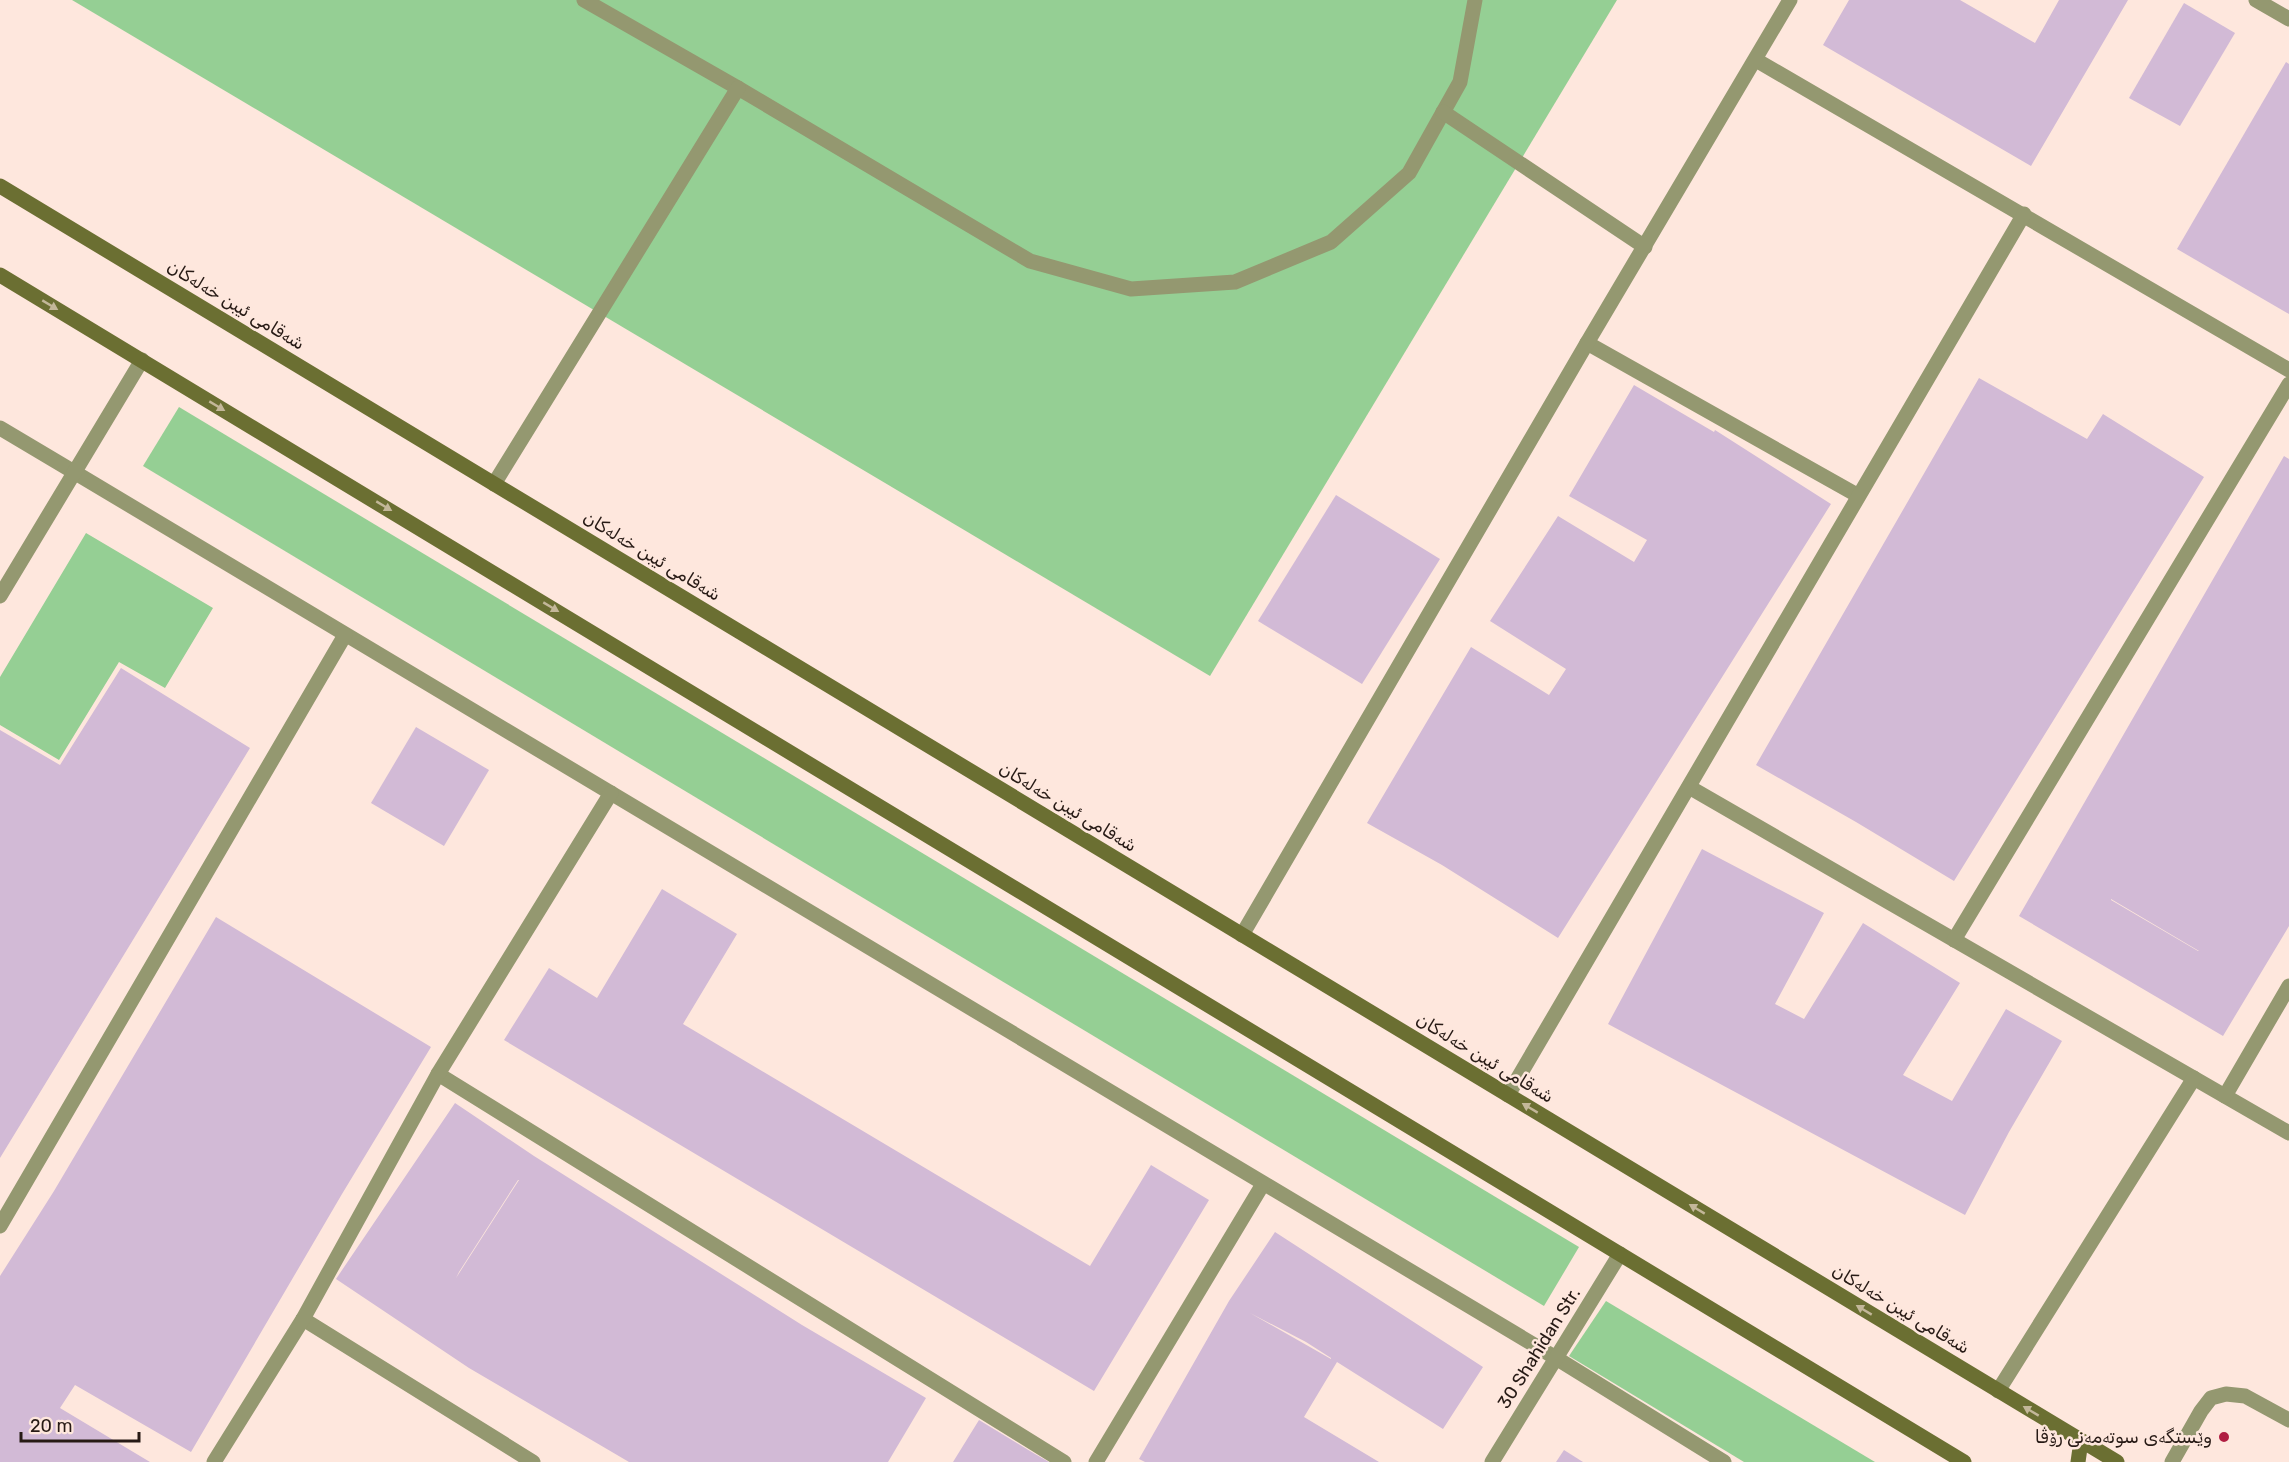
<svg xmlns="http://www.w3.org/2000/svg" width="2289" height="1462" viewBox="0 0 2289 1462" font-family="Rubik,'Noto Naskh Arabic',sans-serif">
<style>
.green{fill:#95cf94}
.building{fill:#d2bad6;fill-rule:evenodd}
.lines{fill:none;stroke-linecap:round;stroke-linejoin:round}
.service{stroke:#949870;stroke-width:15}
.minor{stroke:#949870;stroke-width:15}
.secondary{stroke:#6b6f32;stroke-width:15}
.oneway{fill:#c3b799}
.poi-dot{fill:#b01d41;stroke:#fee7dd;stroke-width:2}
.labels{text-anchor:middle;stroke-width:5;stroke-linejoin:round;paint-order:stroke}
.street-label{font-size:18px;fill:#271a15;stroke:#fee7dd}
.poi-label{font-size:18px;fill:#271a15;stroke:#fee7dd;text-anchor:end}
</style>
<rect width="100%" height="100%" fill="#fee7dd"/>
<g class="green">
<path d="M72 0H1617L1210 676Z"/>
<path d="M179 407 1579 1247 1544 1306 143 466Z"/>
<path d="M86 533 213 608 165 688 119 662 59 760 0 725V677Z"/>
<path d="M1606 1301 1875 1462H1744L1569 1356Z"/>
</g>
<g class="building">
<path d="M1849 0H1960L2035 43 2059 0H2128L2031 166 1823 45Z"/>
<path d="M2184 3 2235 33 2180 126 2129 98Z"/>
<path d="M2286 62 2289 64V314L2177 249Z"/>
<path d="M1979 378 2087 439 2103 414 2204 477 1954 881 1856 822 1756 765Z"/>
<path d="M1634 385 1714 432 1715 430 1831 504 1558 938 1442 865 1367 823 1471 647 1549 695 1566 669 1490 621 1558 516 1634 562 1647 540 1569 496Z"/>
<path d="M2284 456 2289 459V926L2223 1036 2019 916ZM2111 899 2199 951H2198L2111 900Z"/>
<path d="M1336 495 1440 559 1362 684 1258 621Z"/>
<path d="M121 668 250 748 0 1158V730L60 765Z"/>
<path d="M416 727 489 770 444 846 371 803Z"/>
<path d="M1702 849 1824 913 1775 1004 1804 1019 1863 923 1960 983 1903 1075 1952 1101 2006 1009 2062 1041 2009 1132 1965 1215 1608 1024Z"/>
<path d="M662 889 737 934 683 1024 1090 1266 1151 1165 1209 1200 1094 1391 504 1040 549 968 597 998Z"/>
<path d="M216 917 431 1047 342 1194 191 1452 75 1385 60 1408 150 1462H0V1276L54 1191Z"/>
<path d="M455 1103 534 1156 802 1325 926 1398 888 1462H629L469 1368 336 1279ZM518 1180H519L456 1278 459 1272Z"/>
<path d="M1275 1232 1483 1367 1443 1429 1337 1362 1304 1417 1379 1462H1145L1139 1459 1229 1301ZM1250 1313 1306 1342 1331 1358V1359Z"/>
<path d="M979 1420 1035 1454 1049 1462H953Z"/>
<path d="M1564 1450 1583 1462H1556Z"/>
</g>
<g class="lines">
<g class="service">
<path d="M584 0 738 88 1030 261 1131 289 1235 282 1331 242 1409 173 1460 82 1475 0"/>
<path d="M0 428 74 472"/>
<path d="M494 484 738 88"/>
<path d="M2172 1462 2201 1411 2211 1398 2226 1394 2245 1396 2289 1420"/>
</g>
<g class="minor">
<path d="M2256 0 2289 19"/>
<path d="M1756 60 2289 370"/>
<path d="M1443 112 1645 247"/>
<path d="M1587 343 1857 495"/>
<path d="M74 472 1556 1358 1724 1462"/>
<path d="M0 596 142 360"/>
<path d="M1689 787 2289 1133"/>
<path d="M1242 935 1587 343 1790 0"/>
<path d="M1954 940 2289 384"/>
<path d="M438 1074 1064 1462"/>
<path d="M1508 1095 2024 214"/>
<path d="M2225 1096 2289 986"/>
<path d="M0 1226 345 635"/>
<path d="M303 1319 533 1462"/>
<path d="M1998 1391 2194 1078"/>
<path d="M214 1462 303 1319 438 1074 611 793"/>
<path d="M1096 1462 1263 1184"/>
<path d="M1492 1462 1620 1254"/>
</g>
<g class="secondary">
<path d="M0 186 2117 1462"/>
<path d="M0 275 1964 1462"/>
<path d="M2078 1462 2081 1441"/>
</g>
</g>
<defs><path id="oneway-solid" d="M-6-.8H1V-3.2L6.5 0L1 3.2V.8H-6Z" transform="scale(1.5)"/></defs>
<g class="oneway">
<use href="#oneway-solid" transform="translate(50 305) rotate(31)"/>
<use href="#oneway-solid" transform="translate(217 406) rotate(31)"/>
<use href="#oneway-solid" transform="translate(384 506) rotate(31)"/>
<use href="#oneway-solid" transform="translate(551 607) rotate(31)"/>
<use href="#oneway-solid" transform="translate(1530 1108) rotate(-149)"/>
<use href="#oneway-solid" transform="translate(1697 1209) rotate(-149)"/>
<use href="#oneway-solid" transform="translate(1864 1310) rotate(-149)"/>
<use href="#oneway-solid" transform="translate(2031 1411) rotate(-149)"/>
</g>
<circle class="poi-dot" cx="2224" cy="1437" r="6"/>
<g class="labels">
<g class="street-label">
<text transform="translate(236 305) rotate(31)" y="6">شەقامی ئیبن خەلەکان</text>
<text transform="translate(652 556) rotate(31)" y="6">شەقامی ئیبن خەلەکان</text>
<text transform="translate(1068 807) rotate(31)" y="6">شەقامی ئیبن خەلەکان</text>
<text transform="translate(1485 1058) rotate(31)" y="6">شەقامی ئیبن خەلەکان</text>
<text transform="translate(1901 1309) rotate(31)" y="6">شەقامی ئیبن خەلەکان</text>
<text transform="translate(1539 1348) rotate(-58)" y="6">30 Shahidan Str.</text>
</g>
<g class="poi-label">
<text x="2212" y="1443">وێستگەی سوتەمەنی رۆڤا</text>
</g>
</g>
<path d="M21 1432v9h118v-9" fill="none" stroke="#271a15" stroke-width="3"/>
<text x="30" y="1432" font-size="18" fill="#271a15" stroke="#fee7dd" stroke-width="4.5" paint-order="stroke">20 m</text>
</svg>
